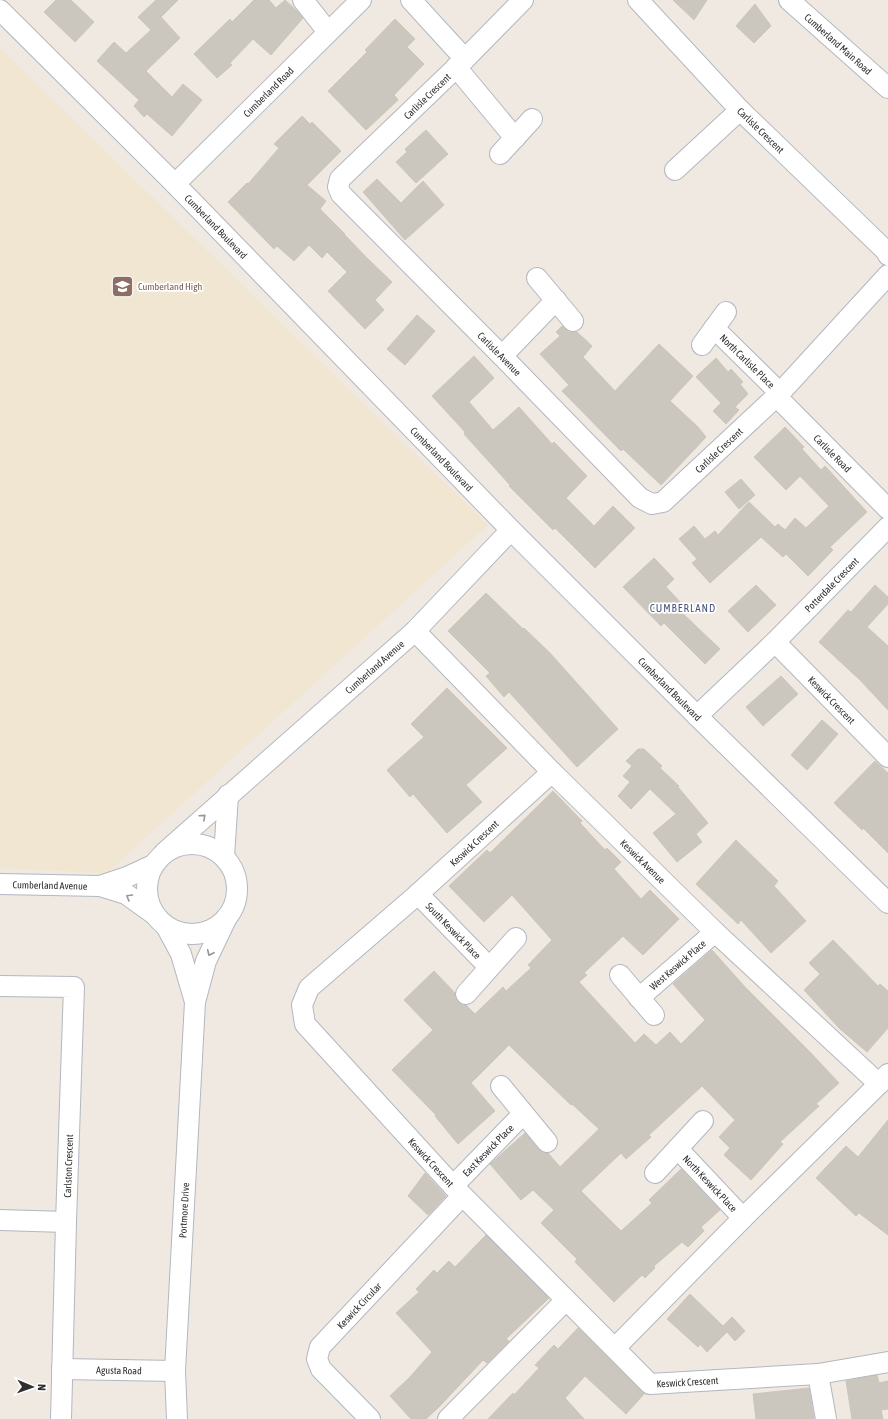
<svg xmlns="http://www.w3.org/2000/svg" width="888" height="1419" viewBox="0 0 888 1419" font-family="'Asap Condensed',sans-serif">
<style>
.education{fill:#f0e6d1}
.building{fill:#cbc7bf;stroke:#cbc5ba}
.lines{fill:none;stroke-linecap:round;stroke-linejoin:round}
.minor-casing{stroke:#b4b7c1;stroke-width:22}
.minor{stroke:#fff;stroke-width:20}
.oneway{stroke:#969696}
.labels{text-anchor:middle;stroke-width:3.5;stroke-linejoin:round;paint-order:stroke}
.street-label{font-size:10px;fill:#2e2e2e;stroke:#fff}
.education-label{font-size:10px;fill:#785e54;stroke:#fff;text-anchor:start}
.neighbourhood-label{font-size:11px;letter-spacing:1px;fill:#4d5680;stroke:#fff}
</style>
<rect width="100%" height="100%" fill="#efe9e1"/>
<path class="education" d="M0 48 488 525 107 873 0 868Z"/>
<g class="building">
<path d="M56 0H71L94 22 75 42 44 12Z"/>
<path d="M156 0H178L161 17 180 38 146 71 172 97 183 84 202 100 172 136 147 114 144 117 134 106 139 100 97 61 114 42 126 53 151 30 138 17Z"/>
<path d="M254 0H269L276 8 285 0 296 10 303 18 271 55 253 39 230 63 232 65 217 78 194 54 230 19 232 22Z"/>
<path d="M673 0H707L694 20Z"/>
<path d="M755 4 771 26 754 43 736 26Z"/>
<path d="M395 19 415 39 407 47 424 64 394 95 398 100 366 130 328 91 367 52 365 50Z"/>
<path d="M302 116 310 124 312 122 341 151 307 185 326 201 320 209 345 234H344L367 258 392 282 375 300 384 310 365 329 328 291 347 272 327 252 322 258 309 245 294 261 277 246 274 249 228 202 247 183 248 184 279 148 274 144Z"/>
<path d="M426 130 448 154 416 183 396 162 407 152 405 149Z"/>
<path d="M377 179 401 203 423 181 444 205 405 240 363 192Z"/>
<path d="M417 315 435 331 405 365 387 349Z"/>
<path d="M562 326 569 332H577L592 346 583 357 615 391 659 344 693 376 670 401 698 427 706 437 661 485 623 449 621 451 562 391 569 385 540 354 560 336 556 332Z"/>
<path d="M474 356 494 378 469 402 493 430 519 407 552 444 554 442 587 476 566 498 594 526 613 506 635 528 595 568 555 528 553 530 509 486 510 485 464 434 465 432 432 396Z"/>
<path d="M716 358 728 372 731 369 743 382 740 384 748 394 735 407 739 410 726 424 713 411 721 403 696 377Z"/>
<path d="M785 427 804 447 802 449 821 470 825 466 867 512 830 547 833 550 808 576 786 554 783 557 761 537 710 583 692 563 697 559 679 539 694 526 705 539 715 531 718 535 749 502 775 527 778 524 785 530 795 518 806 528 829 506 800 476 786 490 754 457Z"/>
<path d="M741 479 755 495 739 509 725 492Z"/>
<path d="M654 558 674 579 666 587 683 605 678 609 720 649 705 664 664 623 661 626 623 587Z"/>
<path d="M756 585 776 605 748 632 728 611Z"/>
<path d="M875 585 888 597V604L867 627 888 646V710L860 680 819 642 848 610 851 612Z"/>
<path d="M486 593 523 629 524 628 550 653 618 729 577 767 509 692 504 697 486 676 490 673 448 631Z"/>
<path d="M781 676 798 694 763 726 746 707Z"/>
<path d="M447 688 507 748 466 785 482 802 447 833 413 794 410 797 387 770 424 737 411 724Z"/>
<path d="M822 720 838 734 807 770 791 755Z"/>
<path d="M638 749H644L662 766 660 768 679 786 678 787 708 823 696 834 702 842 677 862 653 833 676 814 650 789 631 809 618 796 630 782 623 776 632 766 626 761Z"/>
<path d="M875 761 888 773V853L863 828 862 830 834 803Z"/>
<path d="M553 791 582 821 580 823 605 850 607 848 621 862 614 869 641 899 650 890 679 919 643 955 623 936 584 973 587 975 579 982 635 1043 644 1034 656 1045 670 1032 681 1044 705 1020 673 984 712 950 745 987 809 1051 839 1083 816 1104 819 1106 780 1142 783 1144 751 1180 724 1155 730 1148 719 1137 735 1120 702 1086 649 1135 651 1137 626 1159 621 1153 581 1191 621 1231 652 1203 649 1200 681 1169 720 1210 701 1227 704 1231 688 1247 682 1242 654 1266 655 1268 645 1278 642 1275 614 1302 575 1262 577 1259 541 1223 554 1210 533 1190 521 1200 490 1164 525 1133 538 1149 543 1153H548L560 1167 599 1129 572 1104 571 1105 509 1045 471 1083 495 1111 458 1144 435 1116 436 1115 392 1070 433 1030 404 1000 434 971 455 993V998L458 1002 466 1005 475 1014 503 987 506 991 531 968 528 965 552 940 512 895 484 922 449 886 487 850 490 853Z"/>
<path d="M736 840 778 881 774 886 806 921 771 953 741 920 738 924 696 884Z"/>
<path d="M833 940 878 986 880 984 888 991V1028L867 1052 839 1028 804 990 820 974 809 963Z"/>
<path d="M888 1120V1235L859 1213 856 1216 816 1178 846 1146 858 1157Z"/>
<path d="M425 1173 446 1196 428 1215 408 1196Z"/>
<path d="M486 1235 549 1298 506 1339 509 1341 487 1363 483 1360 439 1407 426 1419H411L390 1396 409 1378 432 1352 396 1313 419 1292 416 1289 434 1270 437 1273 449 1261 455 1267Z"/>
<path d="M690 1294 723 1326 732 1317 745 1331 735 1341 727 1332 707 1352 700 1344 698 1347 667 1319Z"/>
<path d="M578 1328 644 1394 626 1414 585 1376 565 1398 584 1419H488L513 1393 514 1395 539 1368 535 1365 554 1345 558 1349Z"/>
<path d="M877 1375 879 1383 888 1381V1409L881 1410 883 1419H852L846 1381Z"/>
<path d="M809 1388 814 1419H756L753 1394Z"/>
</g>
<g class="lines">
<defs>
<g id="minor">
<path d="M303 0 328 32"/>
<path d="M411 0 465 59"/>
<path id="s1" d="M523 0 465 59 340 179 338 187 341 194 502 356 640 498 652 504 663 502 780 393 888 275"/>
<path id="s2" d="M638 0 740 110 886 251 888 255"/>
<path id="s3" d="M789 0 888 88"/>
<path id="s4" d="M0 10 175 184 511 530 697 716 888 903"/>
<path d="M456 67 515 138"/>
<path d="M500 154 532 119"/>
<path d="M675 170 740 110"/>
<path id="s5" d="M175 184 361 0"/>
<path d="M537 278 573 321"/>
<path id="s6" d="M714 328 780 393"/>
<path d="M702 345 726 312"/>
<path d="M502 356 556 300"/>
<path id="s7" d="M777 397 888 509"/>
<path id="s8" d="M415 631 552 772 715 932 879 1084"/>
<path id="s9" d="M775 642 888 757"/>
<path id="s10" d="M697 716 775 642 888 527"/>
<path id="s11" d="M552 772 418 894 309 988 302 1005 305 1024 453 1186 650 1384 818 1374 888 1362"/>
<circle cx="192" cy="889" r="45"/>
<path id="s12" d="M164 853 415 631 511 530"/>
<path d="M224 857 228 795"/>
<path id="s13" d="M0 884 100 886 126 894 154 914"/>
<path d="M100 886 127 877 153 865"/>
<path id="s14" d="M418 894 489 967"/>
<path d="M166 926 181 954 195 1002"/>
<path d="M620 975 654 1015"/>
<path d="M0 986 74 987 66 1222 61 1419"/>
<path d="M466 994 516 938"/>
<path id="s15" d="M639 998 715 932"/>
<path d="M501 1086 547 1142"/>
<path id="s16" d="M678 1149 743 1218"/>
<path d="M655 1173 703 1121"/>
<path id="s17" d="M453 1186 523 1114"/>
<path d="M0 1220 66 1222"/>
<path d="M615 1348 743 1218 879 1084 888 1074"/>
<path id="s18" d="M62 1369 175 1371"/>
<path d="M818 1374 826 1419"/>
<path id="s19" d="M177 1419 175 1371 195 1002 206 961 227 917"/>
<path id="s20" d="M370 1419 321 1369 317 1359 320 1347 462 1196"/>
<path d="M448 1419 566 1300"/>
</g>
</defs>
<use href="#minor" class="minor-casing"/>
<use href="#minor" class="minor"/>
</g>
<defs><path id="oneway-chevron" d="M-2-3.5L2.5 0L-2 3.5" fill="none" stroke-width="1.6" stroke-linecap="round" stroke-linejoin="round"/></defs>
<g class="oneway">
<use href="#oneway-chevron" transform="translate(203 817) rotate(-42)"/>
<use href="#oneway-chevron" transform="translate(129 897) rotate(-149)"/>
<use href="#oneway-chevron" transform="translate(210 953) rotate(115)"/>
</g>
<defs>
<symbol id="school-square" viewBox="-11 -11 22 22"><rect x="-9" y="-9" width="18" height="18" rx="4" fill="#8d6e63" stroke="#fff"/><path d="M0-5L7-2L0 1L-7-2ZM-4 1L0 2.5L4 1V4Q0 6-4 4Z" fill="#fff"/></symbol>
</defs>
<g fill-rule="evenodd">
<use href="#school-square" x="110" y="274" width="25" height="25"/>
</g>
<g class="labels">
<g class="street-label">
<text dy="4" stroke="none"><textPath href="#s3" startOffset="66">Cumberland Main Road</textPath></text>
<text dy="4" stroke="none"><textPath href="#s5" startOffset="131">Cumberland Road</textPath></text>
<text transform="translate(427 96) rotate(-44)" y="4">Carlisle Crescent</text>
<text dy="4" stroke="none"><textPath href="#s2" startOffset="179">Carlisle Crescent</textPath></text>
<text dy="4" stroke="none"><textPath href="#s4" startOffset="306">Cumberland Boulevard</textPath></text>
<text dy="4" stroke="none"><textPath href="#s1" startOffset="497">Carlisle Avenue</textPath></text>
<text dy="4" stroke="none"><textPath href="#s6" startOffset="47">North Carlisle Place</textPath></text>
<text dy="4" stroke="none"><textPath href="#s1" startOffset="799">Carlisle Crescent</textPath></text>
<text dy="4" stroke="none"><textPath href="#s7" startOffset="79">Carlisle Road</textPath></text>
<text dy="4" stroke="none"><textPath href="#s4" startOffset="630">Cumberland Boulevard</textPath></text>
<text dy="4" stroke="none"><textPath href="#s10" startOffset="188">Potterdale Crescent</textPath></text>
<text dy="4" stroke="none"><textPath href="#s12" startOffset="281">Cumberland Avenue</textPath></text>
<text dy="4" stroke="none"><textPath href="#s4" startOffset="954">Cumberland Boulevard</textPath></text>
<text dy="4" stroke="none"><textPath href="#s9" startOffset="81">Keswick Crescent</textPath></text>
<text transform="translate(474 843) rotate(-43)" y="4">Keswick Crescent</text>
<text dy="4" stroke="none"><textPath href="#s8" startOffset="324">Keswick Avenue</textPath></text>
<text dy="4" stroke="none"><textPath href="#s13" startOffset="50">Cumberland Avenue</textPath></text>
<text dy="4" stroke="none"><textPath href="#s14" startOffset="51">South Keswick Place</textPath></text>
<text dy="4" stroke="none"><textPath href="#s15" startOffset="51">West Keswick Place</textPath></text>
<text dy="4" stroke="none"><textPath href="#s17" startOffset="50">East Keswick Place</textPath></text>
<text dy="4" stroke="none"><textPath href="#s11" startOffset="550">Keswick Crescent</textPath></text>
<text transform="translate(68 1166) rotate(-88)" y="4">Carlston Crescent</text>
<text dy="4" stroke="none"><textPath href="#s16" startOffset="47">North Keswick Place</textPath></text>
<text dy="4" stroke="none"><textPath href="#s19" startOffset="209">Portmore Drive</textPath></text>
<text dy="4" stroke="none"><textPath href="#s20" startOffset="150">Keswick Circular</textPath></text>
<text dy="4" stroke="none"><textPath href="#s18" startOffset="57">Agusta Road</textPath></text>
<text dy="4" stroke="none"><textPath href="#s11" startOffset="899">Keswick Crescent</textPath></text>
</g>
<g class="education-label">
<text x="138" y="290">Cumberland High</text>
</g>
<g class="neighbourhood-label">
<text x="683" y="612">CUMBERLAND</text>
</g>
</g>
<g transform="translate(32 1387) rotate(92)" stroke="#ffffff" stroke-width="3" paint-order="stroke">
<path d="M0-3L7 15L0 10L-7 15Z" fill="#2e2e2e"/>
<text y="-6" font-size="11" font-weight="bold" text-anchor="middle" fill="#2e2e2e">N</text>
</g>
</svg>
